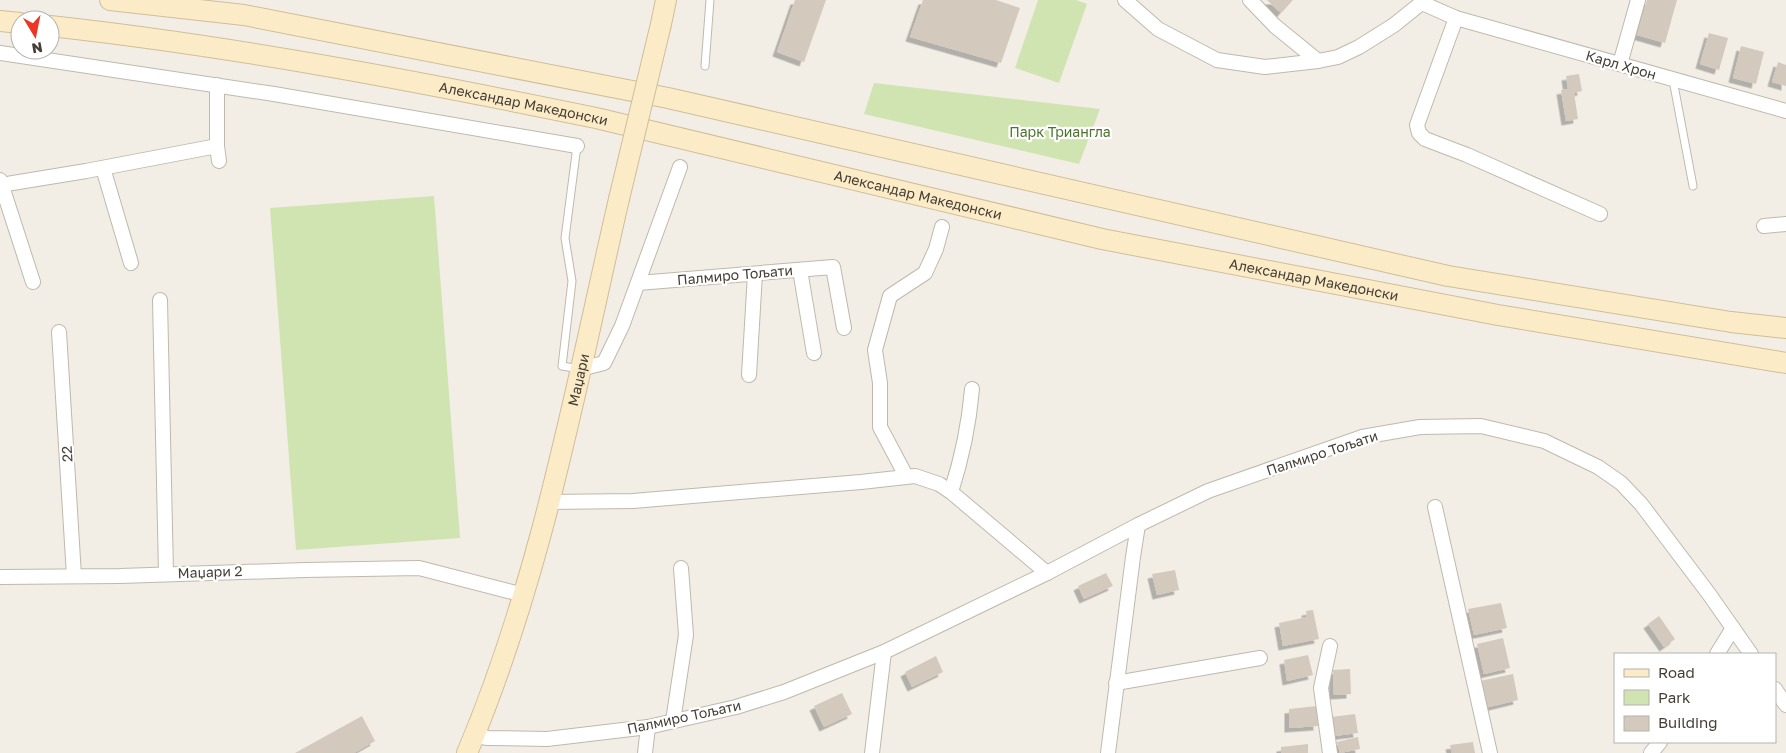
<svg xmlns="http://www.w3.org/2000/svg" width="1786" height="753" viewBox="0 0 1786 753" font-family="'Golos Text',sans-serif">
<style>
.green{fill:#d0e4b1}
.building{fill:#d3c9bc;filter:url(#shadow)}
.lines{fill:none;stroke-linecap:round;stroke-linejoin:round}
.lane-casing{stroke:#c0b8ac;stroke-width:9}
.street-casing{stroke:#c0b8ac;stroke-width:16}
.secondary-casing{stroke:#d0be98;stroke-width:22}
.lane{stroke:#fff;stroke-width:7}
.street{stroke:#fff;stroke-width:14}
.secondary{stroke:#fbebc7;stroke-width:20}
.secondary-bridge-casing{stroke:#d0be98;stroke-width:22;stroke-linecap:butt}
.secondary-bridge{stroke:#fbebc7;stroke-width:20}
.labels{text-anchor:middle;stroke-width:4.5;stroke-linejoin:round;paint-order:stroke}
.street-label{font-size:14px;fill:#453e36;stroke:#fff}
.park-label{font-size:14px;fill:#4c732d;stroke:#fff}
</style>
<defs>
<filter id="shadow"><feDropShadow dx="-4.5" dy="4.5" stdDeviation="0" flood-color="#0004"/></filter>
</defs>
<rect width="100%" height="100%" fill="#f2eee6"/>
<g class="green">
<path d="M1038 0H1076L1087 4 1059 83 1015 68Z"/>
<path d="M874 83 1100 109 1079 164 864 114Z"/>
<path d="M434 196 460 538 296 550 270 208Z"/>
</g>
<g class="building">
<path d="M795 0H826L804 62 777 52Z"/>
<path d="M923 0H996L1020 8 1001 63 910 37Z"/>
<path d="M1267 0H1293L1281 13Z"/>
<path d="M1647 0H1677L1665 43 1637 35Z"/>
<path d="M1709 33 1728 38 1719 70 1700 64Z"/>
<path d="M1741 46 1764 52 1756 84 1733 78Z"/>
<path d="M1778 62 1786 65V86L1772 82Z"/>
<path d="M1579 74 1582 91 1574 93 1578 119 1566 121 1561 90 1568 89 1566 76Z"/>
<path d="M1175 570 1179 590 1157 595 1152 574Z"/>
<path d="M1106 573 1113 586 1084 599 1078 586Z"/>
<path d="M1501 603 1507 628 1474 635 1468 609Z"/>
<path d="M1313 610 1319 639 1283 646 1279 623 1307 617 1306 611Z"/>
<path d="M1659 616 1675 639 1664 647 1648 624Z"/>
<path d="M1503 638 1510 668 1484 674 1477 644Z"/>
<path d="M1308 655 1313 675 1287 681 1284 660Z"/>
<path d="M936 656 943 672 912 687 905 672Z"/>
<path d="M1350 669 1351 694 1334 695 1333 670Z"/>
<path d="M1513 674 1518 700 1485 708 1480 681Z"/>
<path d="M842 693 852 714 824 727 814 706Z"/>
<path d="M1317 706 1318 726 1289 728V709Z"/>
<path d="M1355 714 1358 733 1334 736 1331 717Z"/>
<path d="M362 716 375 741 354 753H295Z"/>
<path d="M1358 737 1360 749 1340 753 1337 742Z"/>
<path d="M1473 742 1475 753H1452L1450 745Z"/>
<path d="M1308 744V753H1281V747Z"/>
</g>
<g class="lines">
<defs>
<g id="lane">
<path d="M705 66 710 0"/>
<path d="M1673 80 1693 186"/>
<path d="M577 146 565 238 572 281 562 366 580 369"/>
</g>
<g id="street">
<path d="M1125 0 1158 29 1217 60 1265 67 1318 61 1338 57 1359 47 1394 25 1425 0"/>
<path d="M1250 0 1275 26 1318 61"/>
<path d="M1422 3 1456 18 1786 111"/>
<path d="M1456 18 1417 125 1419 133 1425 139 1467 155 1600 214"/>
<path d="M0 53 274 94 577 146"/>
<path d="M1620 64 1638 0"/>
<path d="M217 146V85"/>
<path d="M103 168 131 263"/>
<path d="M0 180 33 282"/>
<path d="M0 185 86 171 217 146 219 161"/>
<path d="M1764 226 1786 224"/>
<path d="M800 270 814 353"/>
<path d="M638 283 833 267 844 328"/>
<path d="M160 300 166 573"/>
<path d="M59 332 74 576"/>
<path d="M580 369 604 363 622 326 680 167"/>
<path d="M749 375 755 274"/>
<path d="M906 476 880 427V383L875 350 890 296 925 273 936 249 942 227"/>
<path d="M951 492C962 458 969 424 972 389"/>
<path d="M548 502 633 501 861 482 915 476 939 484 951 492 1047 573"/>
<path d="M1435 507 1490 753"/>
<path d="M0 577 120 576 305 570 419 568 524 595"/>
<path d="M1717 654 1733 628"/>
<path d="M1116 683 1260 658"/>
<path d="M1775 689 1786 705"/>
<path d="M673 721 686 635 681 568"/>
<path d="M474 736 488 738 547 739 648 727 736 707 784 692 884 652 1047 573 1138 525 1208 491 1362 437 1420 427 1481 426 1544 441 1598 467 1621 483 1641 504 1709 594 1751 654"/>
<path d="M645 753 648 727"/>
<path d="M872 753 884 652"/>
<path d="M1108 753 1133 557 1138 525"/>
<path d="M1330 753 1321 688 1330 646"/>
<path d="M1651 753 1660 742"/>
</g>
<g id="secondary">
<path d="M110 0 244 15 668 98 1448 276 1731 322 1786 328"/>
<path d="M0 21 20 23"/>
<path d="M661 24 666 0"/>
<path id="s1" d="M50 26C233 46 416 81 596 118L1102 239 1498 315 1786 363"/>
<path id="s2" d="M467 753C542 576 576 385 619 199"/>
</g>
</defs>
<use href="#lane" class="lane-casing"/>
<use href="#street" class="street-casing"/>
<use href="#secondary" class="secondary-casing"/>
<use href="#lane" class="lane"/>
<use href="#street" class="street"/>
<use href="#secondary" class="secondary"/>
<defs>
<path id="secondary-bridge" d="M619 199 661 24"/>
</defs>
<use href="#secondary-bridge" class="secondary-bridge-casing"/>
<use href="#secondary-bridge" class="secondary-bridge"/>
</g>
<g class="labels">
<g class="street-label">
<text transform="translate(1621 65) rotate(16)" y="5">Карл Хрон</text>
<text dy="5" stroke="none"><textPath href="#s1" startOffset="480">Александар Македонски</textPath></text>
<text dy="5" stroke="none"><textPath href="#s1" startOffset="885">Александар Македонски</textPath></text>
<text transform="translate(735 275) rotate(-5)" y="5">Палмиро Тољати</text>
<text dy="5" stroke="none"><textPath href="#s1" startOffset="1290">Александар Македонски</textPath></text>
<text dy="5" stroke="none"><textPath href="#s2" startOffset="390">Маџари</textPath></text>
<text transform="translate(1322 453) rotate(-18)" y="5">Палмиро Тољати</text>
<text transform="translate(67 454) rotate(-93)" y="5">22</text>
<text transform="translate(210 572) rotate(-2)" y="5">Маџари 2</text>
<text transform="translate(684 717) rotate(-12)" y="5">Палмиро Тољати</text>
</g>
<g class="park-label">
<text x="1060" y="137">Парк Триангла</text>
</g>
</g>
<rect x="1614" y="653" width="162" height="90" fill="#ffffff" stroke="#b5b2af"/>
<rect x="1624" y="669" width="25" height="8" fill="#fbebc7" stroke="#b5b2af"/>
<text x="1658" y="678" font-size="15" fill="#453e36">Road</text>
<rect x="1624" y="690" width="25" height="15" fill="#d0e4b1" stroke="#b5b2af"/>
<text x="1658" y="703" font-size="15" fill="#453e36">Park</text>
<rect x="1624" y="716" width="25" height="15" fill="#d3c9bc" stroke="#b5b2af"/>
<text x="1658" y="728" font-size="15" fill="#453e36">Building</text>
<g transform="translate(35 35) rotate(170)"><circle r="24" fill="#ffffff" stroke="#b5b2af"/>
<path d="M0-4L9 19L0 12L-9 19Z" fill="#ee3422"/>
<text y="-8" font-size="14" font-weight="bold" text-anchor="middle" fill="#453e36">N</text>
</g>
</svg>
